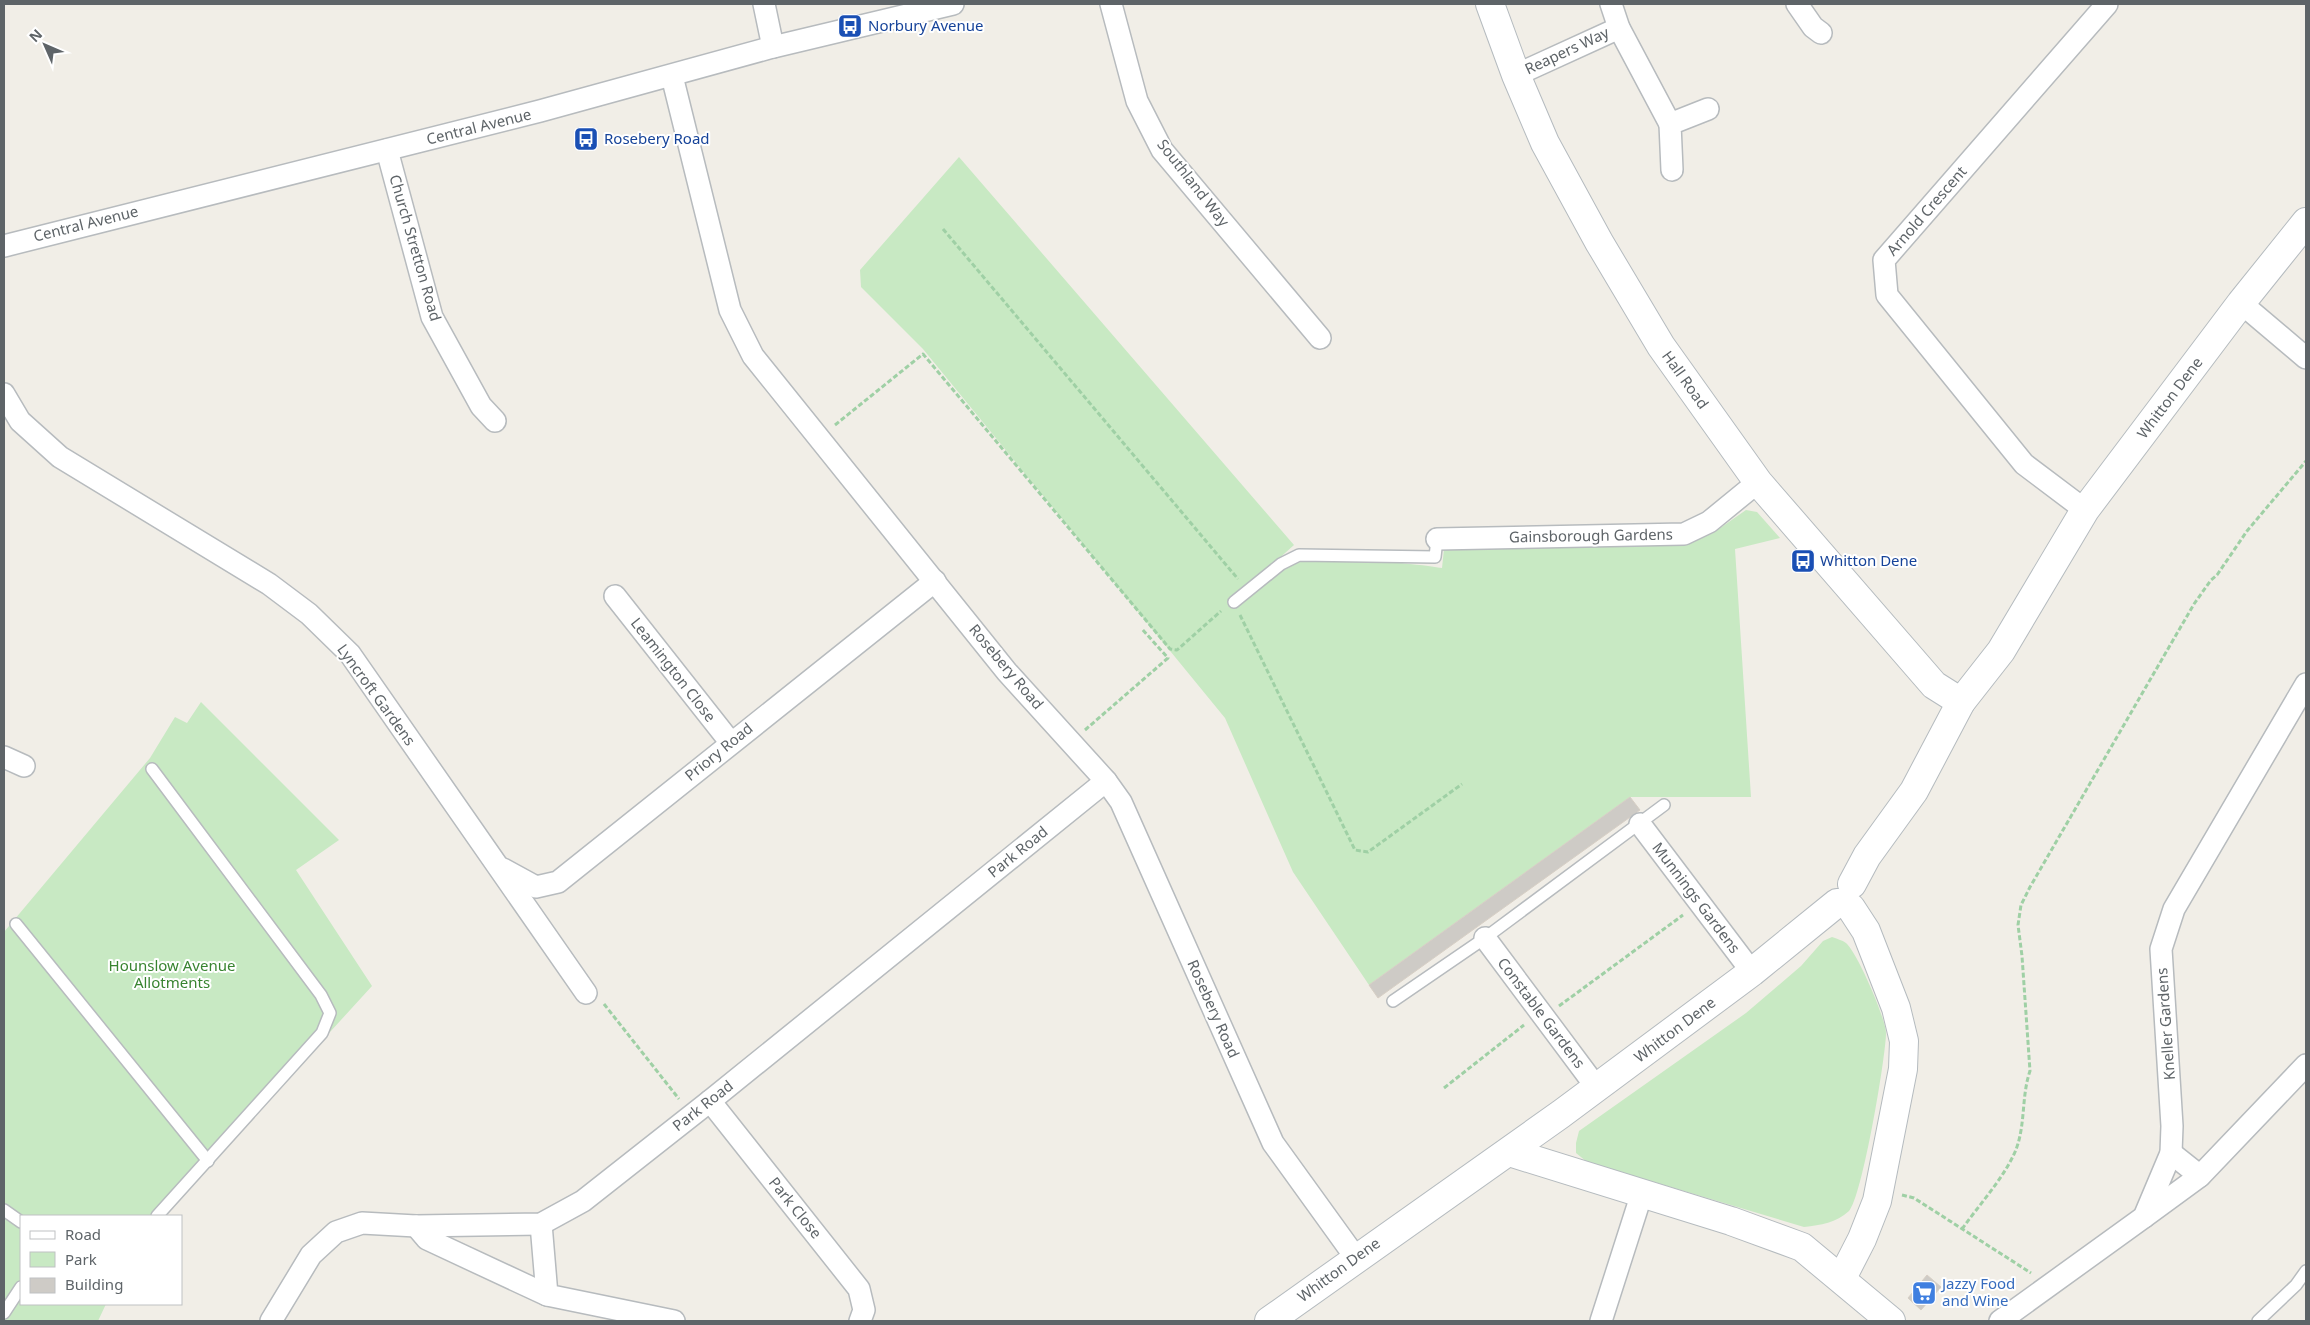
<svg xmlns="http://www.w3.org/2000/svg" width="2310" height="1325" viewBox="0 0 2310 1325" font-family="'Noto Sans',sans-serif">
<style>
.green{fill:#c8e9c3}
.building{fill:#cecbc6;stroke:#d7cfc5}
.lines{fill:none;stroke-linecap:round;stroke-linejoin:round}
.lane-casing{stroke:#b7bbbe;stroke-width:14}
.street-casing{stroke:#b7bbbe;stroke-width:24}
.secondary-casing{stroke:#b5bbbf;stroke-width:30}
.path{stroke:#9fd0a5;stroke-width:3;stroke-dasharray:5 2.5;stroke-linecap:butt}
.lane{stroke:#fff;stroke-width:11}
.street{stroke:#fff;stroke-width:21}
.secondary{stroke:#fff;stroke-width:28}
.labels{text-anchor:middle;stroke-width:4;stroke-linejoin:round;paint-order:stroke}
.transit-label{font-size:15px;fill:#164399;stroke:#fff;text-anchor:start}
.street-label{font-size:15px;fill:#5e6468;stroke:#fff}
.park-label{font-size:15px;fill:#388430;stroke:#fff}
.shop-label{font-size:15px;fill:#366cbe;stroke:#fff;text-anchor:start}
</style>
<rect width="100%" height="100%" fill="#f1eee7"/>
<g class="green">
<path d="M959 157 1294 545 1236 597 1240 605C1255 593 1271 575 1288 566 1313 552 1411 563 1442 568L1444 549 1685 545 1713 533 1746 510 1757 512 1780 538 1735 549 1751 797H1630L1369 985 1293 872 1225 718 923 349 861 287 860 270Z"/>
<path d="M201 702 339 840 296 870 372 986 162 1216H21V1304H106L98 1321H4V932L150 758 175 717 187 723Z"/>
<path d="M1832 937C1837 939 1842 940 1846 943 1857 952 1886 1019 1886 1033 1886 1056 1862 1198 1849 1211 1836 1223 1821 1225 1804 1227L1587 1162 1576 1153V1143L1579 1131 1746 1013 1801 966 1823 941Z"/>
</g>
<g class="building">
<path d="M1630 797 1640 810 1378 998 1369 985Z"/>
<path d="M1927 1275 1941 1287 1921 1310 1908 1298Z"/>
</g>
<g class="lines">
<defs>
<g id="lane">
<path d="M1234 602 1281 564 1299 555 1435 557 1437 539"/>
<path d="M152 769 321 995 330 1013 322 1033 157 1216"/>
<path d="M16 924 208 1161"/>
<path d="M1393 1001 1485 938 1664 805"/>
<path d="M4 1210 21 1222"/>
<path d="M4 1313 21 1287"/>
<path d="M2258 1321 2296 1285 2306 1271"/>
</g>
<g id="street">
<path d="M764 4 773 47"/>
<path d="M1111 4 1137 101 1162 150 1320 338"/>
<path d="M1611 4 1619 28 1670 124"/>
<path d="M1797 4 1813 27 1821 33"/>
<path d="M1516 75 1619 28"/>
<path d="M672 76 730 310 753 356 1007 672 1106 781 1121 802 1273 1143 1356 1258"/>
<path d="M387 150 432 317 481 406 495 421"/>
<path d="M1672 170 1670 124 1708 109"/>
<path d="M4 246 540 111 773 47 953 4"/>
<path d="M2241 303 2306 358"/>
<path d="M4 394 20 421 60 457 269 584 309 614 350 654 586 993"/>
<path d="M2085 510 2024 464 1887 295 1884 260 2107 4"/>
<path d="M1437 539 1684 534 1709 522 1758 482"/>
<path d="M615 596 731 743"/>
<path d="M4 757 24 766"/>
<path d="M1640 824 1752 972"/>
<path d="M503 869 536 887 558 882 935 581"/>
<path d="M1485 938 1597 1088"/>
<path d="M710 1101 859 1289 864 1310 860 1321"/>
<path d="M2171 1153 2200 1176 2306 1065"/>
<path d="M2144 1217 2200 1176"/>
<path d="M541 1224 547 1295 674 1321"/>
<path d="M416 1226 427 1239 547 1295"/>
<path d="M271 1321 311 1255 336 1232 362 1223 416 1226 541 1224 583 1201 710 1101 1106 781"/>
<path d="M1601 1321 1642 1193"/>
<path d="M2000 1321 2144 1217 2171 1153 2172 1126 2161 949 2174 909 2306 684"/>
</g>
<g id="secondary">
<path d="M1490 4 1516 75 1545 143 1599 242 1661 346 1758 482 1934 685 1961 702"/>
<path d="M1852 884 1867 856 1914 791 1961 702 2001 651 2085 510 2241 303 2306 222"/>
<path d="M1509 1152 1731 1221 1802 1247 1891 1321"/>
<path d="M1842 1278 1862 1239 1877 1201 1903 1069 1904 1041 1896 1008 1866 931 1851 908"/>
<path d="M1269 1321 1561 1114 1752 972 1837 903"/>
</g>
</defs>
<use href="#lane" class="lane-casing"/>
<use href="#street" class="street-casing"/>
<use href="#secondary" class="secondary-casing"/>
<g class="path">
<path d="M943 229 1238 579"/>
<path d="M835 425 923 354 1170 649 1177 650 1221 611"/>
<path d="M1240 615 1355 850 1368 852 1462 784"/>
<path d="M1085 730 1168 658 1142 629"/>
<path d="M604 1004 679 1099"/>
<path d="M1559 1006 1683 915"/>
<path d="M1444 1088 1524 1025"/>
<path d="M1902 1195 1914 1198 2031 1273"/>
<path d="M1962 1229C1979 1205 2003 1179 2015 1152 2026 1126 2021 1097 2030 1071L2022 956 2018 925 2021 905 2030 887 2194 604 2211 580 2217 575 2247 531 2306 461"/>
</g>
<use href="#lane" class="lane"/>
<use href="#street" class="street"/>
<use href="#secondary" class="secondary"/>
</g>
<defs>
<symbol id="bus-square" viewBox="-11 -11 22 22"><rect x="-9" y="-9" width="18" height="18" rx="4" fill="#1a4fb4" stroke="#fff"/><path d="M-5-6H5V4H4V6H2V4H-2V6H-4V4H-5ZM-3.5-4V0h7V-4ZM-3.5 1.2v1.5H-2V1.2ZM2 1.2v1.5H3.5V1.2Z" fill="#fff"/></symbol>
<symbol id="supermarket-square" viewBox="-11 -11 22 22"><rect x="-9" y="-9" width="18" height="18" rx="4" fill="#3f7fe0" stroke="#fff"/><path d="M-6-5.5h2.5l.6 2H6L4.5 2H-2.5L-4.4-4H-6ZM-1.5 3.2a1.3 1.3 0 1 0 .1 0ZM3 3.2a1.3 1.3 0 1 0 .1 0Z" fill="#fff"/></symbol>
</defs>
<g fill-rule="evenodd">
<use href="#bus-square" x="836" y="12" width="28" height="28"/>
<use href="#bus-square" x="572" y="125" width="28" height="28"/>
<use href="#bus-square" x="1789" y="547" width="28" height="28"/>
<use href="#supermarket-square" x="1910" y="1279" width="28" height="28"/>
</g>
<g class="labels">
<g class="transit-label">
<text x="868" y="31">Norbury Avenue</text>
<text x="604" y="144">Rosebery Road</text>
<text x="1820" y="566">Whitton Dene</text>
</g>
<g class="street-label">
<text transform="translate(1567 51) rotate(-25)" y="5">Reapers Way</text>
<text transform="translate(479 127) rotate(-14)" y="5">Central Avenue</text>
<text transform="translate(1193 183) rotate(52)" y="5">Southland Way</text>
<text transform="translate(1927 211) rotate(-49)" y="5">Arnold Crescent</text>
<text transform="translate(86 224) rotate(-14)" y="5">Central Avenue</text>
<text transform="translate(415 248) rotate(74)" y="5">Church Stretton Road</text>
<text transform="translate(1685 380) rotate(54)" y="5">Hall Road</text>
<text transform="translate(2170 398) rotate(-53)" y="5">Whitton Dene</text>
<text transform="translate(1591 536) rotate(-1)" y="5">Gainsborough Gardens</text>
<text transform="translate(1006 667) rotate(50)" y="5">Rosebery Road</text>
<text transform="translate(673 670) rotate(52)" y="5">Leamington Close</text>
<text transform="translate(376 695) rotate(54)" y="5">Lyncroft Gardens</text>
<text transform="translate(719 752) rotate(-39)" y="5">Priory Road</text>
<text transform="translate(1018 852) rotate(-39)" y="5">Park Road</text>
<text transform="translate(1696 898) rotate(53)" y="5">Munnings Gardens</text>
<text transform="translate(1213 1009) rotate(66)" y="5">Rosebery Road</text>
<text transform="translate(1541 1013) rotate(53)" y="5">Constable Gardens</text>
<text transform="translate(2166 1024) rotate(-94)" y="5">Kneller Gardens</text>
<text transform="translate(1675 1030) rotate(-37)" y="5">Whitton Dene</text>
<text transform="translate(703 1106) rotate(-38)" y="5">Park Road</text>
<text transform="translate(795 1208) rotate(51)" y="5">Park Close</text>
<text transform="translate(1339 1270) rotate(-36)" y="5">Whitton Dene</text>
</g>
<g class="park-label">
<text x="172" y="971">Hounslow Avenue<tspan x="172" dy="17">Allotments</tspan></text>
</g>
<g class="shop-label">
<text x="1942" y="1289">Jazzy Food<tspan x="1942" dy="17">and Wine</tspan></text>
</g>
</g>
<rect width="2310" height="1325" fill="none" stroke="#5e6468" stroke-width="10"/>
<rect x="20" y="1215" width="162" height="90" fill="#ffffff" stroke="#bfc1c3"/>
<rect x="30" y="1231" width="25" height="8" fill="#ffffff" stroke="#bfc1c3"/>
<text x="65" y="1240" font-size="15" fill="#5e6468">Road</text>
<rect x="30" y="1252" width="25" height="15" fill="#c8e9c3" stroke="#bfc1c3"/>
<text x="65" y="1265" font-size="15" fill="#5e6468">Park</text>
<rect x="30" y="1278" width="25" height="15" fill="#cecbc6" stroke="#bfc1c3"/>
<text x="65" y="1290" font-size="15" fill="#5e6468">Building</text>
<g transform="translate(45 45) rotate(315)" stroke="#ffffff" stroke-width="4" paint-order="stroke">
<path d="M0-4L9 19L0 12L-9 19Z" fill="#5e6468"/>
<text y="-8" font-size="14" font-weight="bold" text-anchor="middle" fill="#5e6468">N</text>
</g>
</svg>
